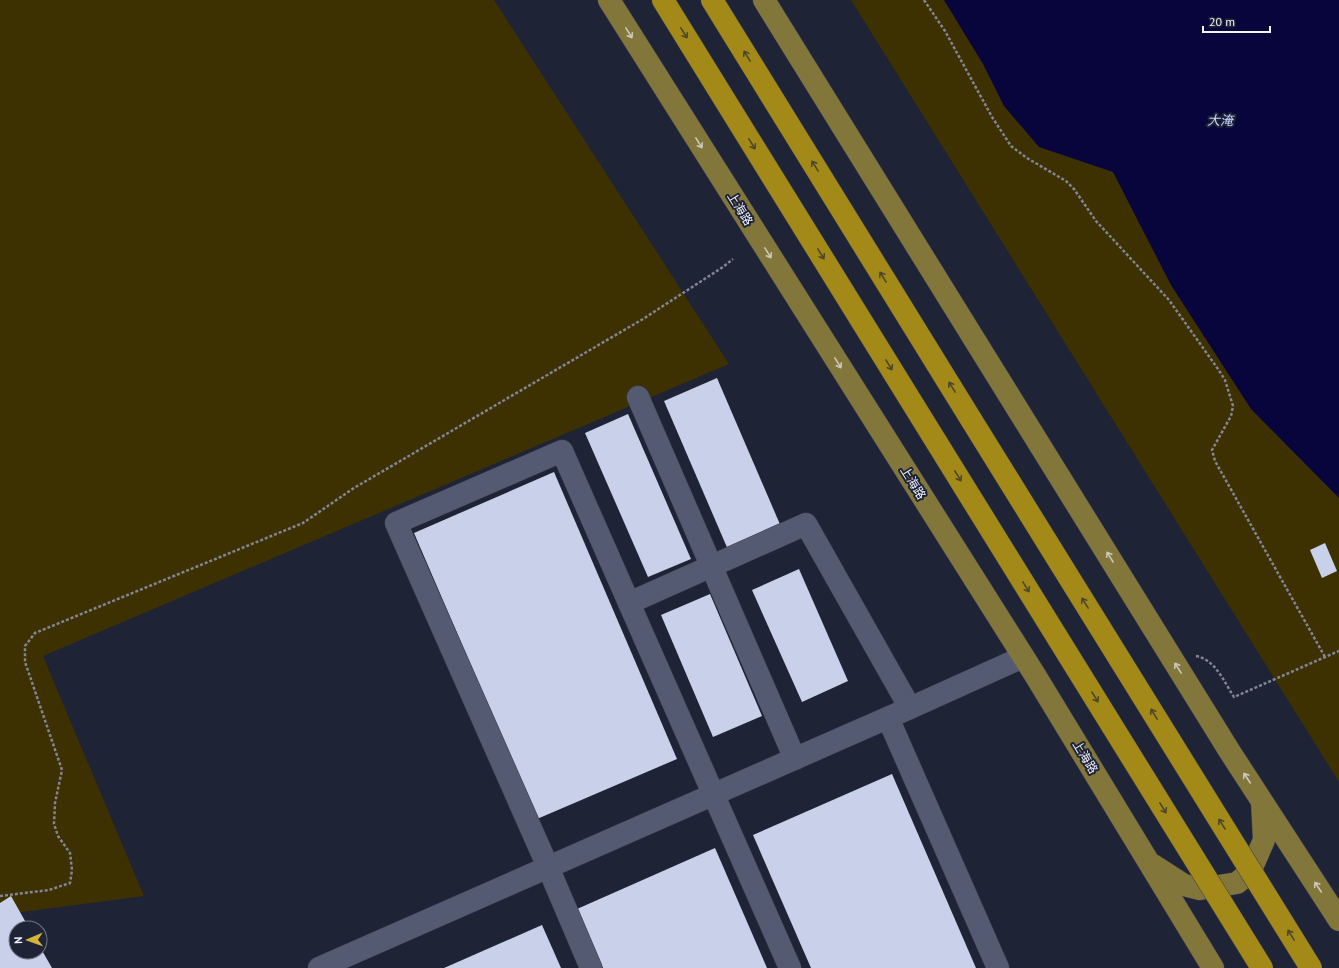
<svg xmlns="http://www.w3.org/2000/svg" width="1339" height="968" viewBox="0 0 1339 968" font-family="'PT Sans','Noto Sans SC',sans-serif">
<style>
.green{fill:#3d3102}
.water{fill:#08043c}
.building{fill:#c9d0ea}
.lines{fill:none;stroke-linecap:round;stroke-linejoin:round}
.minor-casing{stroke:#3c3f4f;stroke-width:23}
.major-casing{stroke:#3c3f4f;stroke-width:23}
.highway-casing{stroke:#3c3f4f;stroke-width:23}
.path{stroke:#818594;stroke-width:2.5;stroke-dasharray:3 2;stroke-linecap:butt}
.minor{stroke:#545a71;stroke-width:22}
.major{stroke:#83763b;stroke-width:22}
.highway{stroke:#a38917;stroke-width:22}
.highway-bridge-casing{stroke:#3c3f4f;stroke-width:23;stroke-linecap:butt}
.highway-bridge{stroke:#a38917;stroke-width:22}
.oneway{stroke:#cac8ba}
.oneway2{stroke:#4d472b}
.labels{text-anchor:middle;stroke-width:4;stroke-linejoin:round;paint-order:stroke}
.street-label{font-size:12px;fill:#f1f4ff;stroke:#1e2336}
.water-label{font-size:13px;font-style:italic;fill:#c6d2ff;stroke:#1e2336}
</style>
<rect width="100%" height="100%" fill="#1e2336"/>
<g class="green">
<path d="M0 0H494L729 364 43 656 144 896 0 915Z"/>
<path d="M851 0H1339V782Z"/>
</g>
<path class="water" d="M944 0H1339V498L1251 409 1171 285 1113 172 1039 147 1004 106 983 64Z"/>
<g class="building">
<path d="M717 378 782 529 729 552 664 401Z"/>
<path d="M628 414 691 559 648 577 585 433Z"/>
<path d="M554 472 677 759 537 819 414 533Z"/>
<path d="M1325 543 1337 571 1322 578 1310 550Z"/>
<path d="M799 569 848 681 802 702 752 590Z"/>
<path d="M710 594 762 716 713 737 661 615Z"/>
<path d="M892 774 976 968H811L753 835Z"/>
<path d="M715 848 767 968H603L577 909Z"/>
<path d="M11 896 29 928H16V952H40V947L52 968H0V903Z"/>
<path d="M542 925 561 968H444Z"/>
</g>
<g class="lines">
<defs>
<g id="minor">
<path d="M638 397 795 759"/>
<path d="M629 603 806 524 910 708"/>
<path d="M888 718 998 968"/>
<path d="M319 968 910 708 1023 657"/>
<path d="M591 968 548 867 396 523 562 451 790 968"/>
</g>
<g id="major">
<path d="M609 0 1035 675 1213 968"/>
<path d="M764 0 1230 752 1339 920"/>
<path d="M1153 865 1184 885 1200 889 1237 883 1250 872 1264 840 1262 802"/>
</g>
<g id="highway">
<path d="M663 0 937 443"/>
<path d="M712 0 972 421"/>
</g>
</defs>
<use href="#minor" class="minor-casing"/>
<use href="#major" class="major-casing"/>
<use href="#highway" class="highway-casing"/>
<g class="path">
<path d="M924 0 945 31 992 117 1011 146 1027 158 1066 181 1074 189 1096 221 1169 300 1218 369 1225 380 1233 406 1231 416 1212 450 1215 461 1325 657"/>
<path d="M1196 656C1216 660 1224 682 1234 697L1339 651"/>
<path d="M0 896 49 890 70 883 72 870 70 853 58 836 54 824 55 803 62 770 25 662V646L35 633 303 523 354 488 643 319 723 267 733 259"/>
</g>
<use href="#minor" class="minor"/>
<use href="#major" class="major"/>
<use href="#highway" class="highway"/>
<defs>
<g id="highway-bridge">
<path d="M972 421 1311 968"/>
<path d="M937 443 1262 968"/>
</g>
</defs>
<use href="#highway-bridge" class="highway-bridge-casing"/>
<use href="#highway-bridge" class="highway-bridge"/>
</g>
<defs><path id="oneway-shaft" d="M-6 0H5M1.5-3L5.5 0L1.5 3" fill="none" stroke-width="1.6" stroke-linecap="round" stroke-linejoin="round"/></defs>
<g class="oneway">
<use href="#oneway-shaft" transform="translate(629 33) rotate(58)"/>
<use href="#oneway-shaft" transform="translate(699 143) rotate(58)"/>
<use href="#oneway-shaft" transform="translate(768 253) rotate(58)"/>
<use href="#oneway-shaft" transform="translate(838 363) rotate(58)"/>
<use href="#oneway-shaft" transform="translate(1110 557) rotate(-122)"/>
<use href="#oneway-shaft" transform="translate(1178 668) rotate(-122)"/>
<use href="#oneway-shaft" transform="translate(1247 778) rotate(-123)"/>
<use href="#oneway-shaft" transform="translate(1318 887) rotate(-123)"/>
</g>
<g class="oneway2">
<use href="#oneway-shaft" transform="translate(684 33) rotate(58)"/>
<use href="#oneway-shaft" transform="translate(747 56) rotate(-122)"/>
<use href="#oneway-shaft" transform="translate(752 144) rotate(58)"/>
<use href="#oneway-shaft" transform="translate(815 166) rotate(-122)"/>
<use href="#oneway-shaft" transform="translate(821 254) rotate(58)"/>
<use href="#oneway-shaft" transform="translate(883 277) rotate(-122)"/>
<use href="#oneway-shaft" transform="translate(889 365) rotate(58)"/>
<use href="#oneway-shaft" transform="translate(952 387) rotate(-122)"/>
<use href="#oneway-shaft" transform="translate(958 476) rotate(58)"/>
<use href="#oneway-shaft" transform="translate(1026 587) rotate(58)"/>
<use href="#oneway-shaft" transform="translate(1085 603) rotate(-122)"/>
<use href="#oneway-shaft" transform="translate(1095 697) rotate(58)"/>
<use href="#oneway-shaft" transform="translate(1154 714) rotate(-122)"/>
<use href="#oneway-shaft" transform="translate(1163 808) rotate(58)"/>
<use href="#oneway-shaft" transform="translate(1222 824) rotate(-122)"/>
<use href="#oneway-shaft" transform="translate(1291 935) rotate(-122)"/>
</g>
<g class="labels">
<g class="street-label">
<text transform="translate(740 209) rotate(58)" y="4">上海路</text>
<text transform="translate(913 483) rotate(58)" y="4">上海路</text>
<text transform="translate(1085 757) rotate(59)" y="4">上海路</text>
</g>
<g class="water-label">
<text x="1220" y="125">大淹</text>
</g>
</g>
<g transform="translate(28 940) rotate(268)"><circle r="19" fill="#1e2336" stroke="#727786"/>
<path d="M0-3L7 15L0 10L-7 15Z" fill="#d5b535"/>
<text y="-6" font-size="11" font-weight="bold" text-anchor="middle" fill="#f1f4ff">N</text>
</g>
<path d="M1203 26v6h67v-6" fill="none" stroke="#f1f4ff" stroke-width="2"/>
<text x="1209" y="26" font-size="12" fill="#f1f4ff" stroke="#1e2336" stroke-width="3" paint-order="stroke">20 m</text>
</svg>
